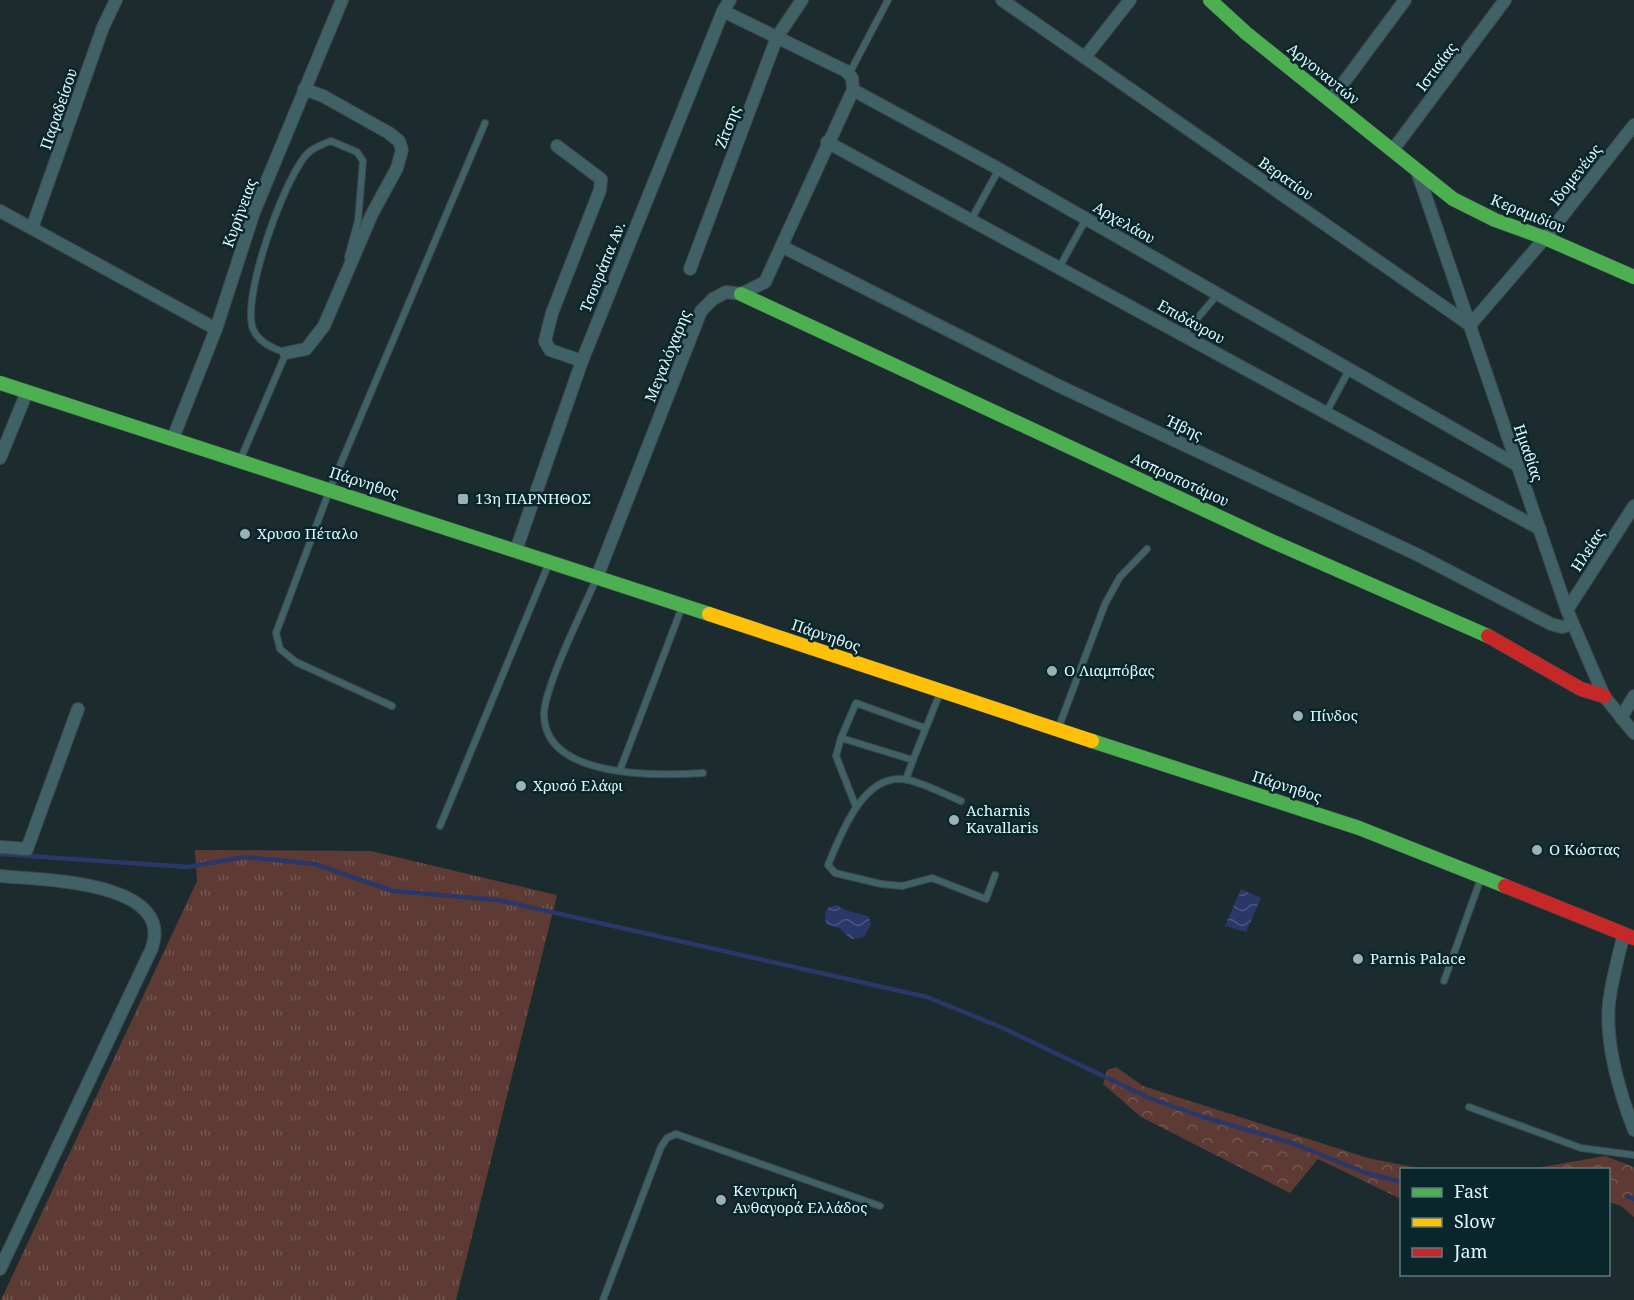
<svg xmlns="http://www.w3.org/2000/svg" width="1634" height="1300" viewBox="0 0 1634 1300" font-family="'Noto Serif',serif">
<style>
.grass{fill:url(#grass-tufts)}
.forest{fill:url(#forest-crowns)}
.water{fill:url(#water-waves)}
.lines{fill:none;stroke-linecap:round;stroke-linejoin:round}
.stream{stroke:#2a3869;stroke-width:4.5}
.lane-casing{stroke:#3b494c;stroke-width:8}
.street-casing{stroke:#3b494c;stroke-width:14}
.fast-casing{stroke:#3b494c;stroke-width:15}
.slow-casing{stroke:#3b494c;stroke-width:15}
.jam-casing{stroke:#3b494c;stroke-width:15}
.lane{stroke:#406166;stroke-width:6}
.street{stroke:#406166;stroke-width:12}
.fast{stroke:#4caf50;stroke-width:14}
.slow{stroke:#ffc107;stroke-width:14}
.jam{stroke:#c62828;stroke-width:14}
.poi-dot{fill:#9bb1b5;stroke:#09262b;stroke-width:2}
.labels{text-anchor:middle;stroke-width:5;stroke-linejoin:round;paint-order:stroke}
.street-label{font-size:15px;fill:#e0f9fe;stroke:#09262b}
.poi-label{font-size:15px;fill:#e0f9fe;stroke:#09262b;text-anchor:start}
</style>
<defs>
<pattern id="grass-tufts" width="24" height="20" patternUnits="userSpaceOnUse" patternTransform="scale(1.5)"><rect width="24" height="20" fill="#5e3a34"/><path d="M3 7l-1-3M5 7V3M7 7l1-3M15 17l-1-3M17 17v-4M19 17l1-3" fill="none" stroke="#755752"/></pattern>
<pattern id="forest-crowns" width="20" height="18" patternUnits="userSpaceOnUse" patternTransform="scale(1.5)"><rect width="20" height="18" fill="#5e3a34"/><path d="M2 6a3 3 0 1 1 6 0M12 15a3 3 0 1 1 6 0" fill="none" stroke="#755752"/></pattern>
<pattern id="water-waves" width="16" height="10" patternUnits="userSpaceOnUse" patternTransform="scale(1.5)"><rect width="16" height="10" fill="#2a3869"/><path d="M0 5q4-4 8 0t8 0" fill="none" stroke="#495680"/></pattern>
</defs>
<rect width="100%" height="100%" fill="#1c2b2d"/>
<path class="grass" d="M195 850 371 851 557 895 456 1300H1L197 881Z"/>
<g class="forest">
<path d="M1116 1067 1143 1086 1368 1158 1423 1169 1402 1170 1401 1199 1318 1159 1290 1193 1141 1117 1103 1084 1107 1070Z"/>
<path d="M1605 1156 1634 1167V1217L1621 1206 1609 1202 1608 1170 1531 1169Z"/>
</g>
<g class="water">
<path d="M1241 889 1261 898 1246 932 1225 926Z"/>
<path d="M837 905C847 913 858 912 869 917L871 924 864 937 851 939 839 928 826 924 825 912 829 907Z"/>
</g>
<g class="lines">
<g class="stream">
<path d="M0 854 188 867 244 857 315 864 393 891 498 900 927 997 1003 1028 1147 1097 1203 1117 1292 1143 1366 1173 1402 1182"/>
<path d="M1627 1196 1634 1199"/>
</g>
<defs>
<g id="lane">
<path d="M849 74 888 0"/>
<path d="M971 220 999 169"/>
<path d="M1059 268 1086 219"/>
<path d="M1183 335 1218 294"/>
<path d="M1326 413 1349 370"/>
<path d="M241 458 286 353C273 348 259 343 253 329 241 298 284 179 307 154 312 148 323 144 331 141L357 152 363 161 358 221 348 257"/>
<path d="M597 577C584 608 545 685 544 714 544 779 658 776 703 773"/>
<path d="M392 706 296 662 280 649 276 633 330 489 485 123"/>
<path d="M1058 729 1105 604 1120 577 1147 549"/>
<path d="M841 738 856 703 925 728"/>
<path d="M620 770 682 607"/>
<path d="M906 779 913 760"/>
<path d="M961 801C944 794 926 784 908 780 864 770 841 834 828 865L835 873 881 884 902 886 932 878 986 899 995 875"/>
<path d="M856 807 836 756 841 738 913 760 940 693"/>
<path d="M440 826 549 563"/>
<path d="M1444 981 1481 878"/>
<path d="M1469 1107 1581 1148 1634 1155"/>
<path d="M603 1300 661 1147 667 1138 676 1134 880 1206"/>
</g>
<g id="street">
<path d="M1002 0 1470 325 1545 238 1634 125"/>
<path d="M723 11 846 71 852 78 853 90"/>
<path d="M1085 57 1130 0"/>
<path d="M853 90 999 169 1515 464"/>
<path d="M1330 101 1405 0"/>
<path d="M827 142 1540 529"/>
<path d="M557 146 601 179 600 190 552 313 545 341 550 350 582 361"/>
<path d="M1392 151 1505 0"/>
<path d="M1417 171 1567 610 1604 696 1634 733"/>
<path d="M0 211 216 329"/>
<path d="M32 228 103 27 116 0"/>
<path d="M783 247 1057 385 1418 555 1551 624 1562 627 1573 624"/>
<path d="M690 269 777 37 802 0"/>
<path d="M286 353 306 349 324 326 372 214 397 168 402 150 399 141 389 133 323 96 304 89"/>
<path d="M173 438 216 329 254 212 342 0"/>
<path d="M0 458 27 392"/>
<path d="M516 550 582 361 723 11 730 0"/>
<path d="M597 577 701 311 713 299 726 292 741 294 765 282 853 90"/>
<path d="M1567 610 1634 506"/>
<path d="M1621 718 1634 696"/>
<path d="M0 847 27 849 78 709"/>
<path d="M0 876C39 880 175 880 152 948L0 1269"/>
<path d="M1624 934C1618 957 1612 979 1609 1003 1605 1044 1619 1091 1634 1130"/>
</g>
<g id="fast">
<path d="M1210 0 1246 33 1453 199 1495 220 1545 238 1634 277"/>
<path d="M741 294 1267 539 1488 636"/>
<path d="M0 383 709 614"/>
<path d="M1092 741 1359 828 1505 886"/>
</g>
<path id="slow" d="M709 614 1092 741"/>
<g id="jam">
<path d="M1488 636 1581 689 1604 696"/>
<path d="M1505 886 1634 938"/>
</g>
</defs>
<use href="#lane" class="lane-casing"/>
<use href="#street" class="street-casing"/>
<use href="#fast" class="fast-casing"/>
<use href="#slow" class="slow-casing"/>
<use href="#jam" class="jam-casing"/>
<use href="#lane" class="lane"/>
<use href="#street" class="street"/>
<use href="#fast" class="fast"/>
<use href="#slow" class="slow"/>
<use href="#jam" class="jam"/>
</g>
<g class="poi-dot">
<rect x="457" y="493" width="12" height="12" rx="3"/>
<circle cx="245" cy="534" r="6"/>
<circle cx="1052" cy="671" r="6"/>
<circle cx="1298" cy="716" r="6"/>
<circle cx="521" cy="786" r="6"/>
<circle cx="954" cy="820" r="6"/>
<circle cx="1537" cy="850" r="6"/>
<circle cx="1358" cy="959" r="6"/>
<circle cx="721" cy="1200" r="6"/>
</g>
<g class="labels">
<g class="street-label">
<text transform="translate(1437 67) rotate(-53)" y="5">Ιστιαίας</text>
<text transform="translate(1323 74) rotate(39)" y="5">Αργοναυτών</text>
<text transform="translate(59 109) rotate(-71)" y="5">Παραδείσου</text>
<text transform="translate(728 127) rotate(-69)" y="5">Ζίτσης</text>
<text transform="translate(1576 175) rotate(-52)" y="5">Ιδομενέως</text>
<text transform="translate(1286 179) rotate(35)" y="5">Βερατίου</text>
<text transform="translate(240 213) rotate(-70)" y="5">Κυρήνειας</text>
<text transform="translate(1528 214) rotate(22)" y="5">Κεραμιδίου</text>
<text transform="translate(1124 223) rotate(30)" y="5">Αρχελάου</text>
<text transform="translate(603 267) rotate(-68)" y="5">Τσουράπα Αν.</text>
<text transform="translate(1191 322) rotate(29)" y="5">Επιδάυρου</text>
<text transform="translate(668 356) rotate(-68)" y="5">Μεγαλόχαρης</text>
<text transform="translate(1184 428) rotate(25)" y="5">Ήβης</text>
<text transform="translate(1528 453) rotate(71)" y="5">Ημαθίας</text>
<text transform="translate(1180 480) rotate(25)" y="5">Ασπροποτάμου</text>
<text transform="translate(364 483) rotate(18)" y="5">Πάρνηθος</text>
<text transform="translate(1588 550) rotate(-57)" y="5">Ηλείας</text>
<text transform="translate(826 636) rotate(19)" y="5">Πάρνηθος</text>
<text transform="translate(1287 787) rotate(18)" y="5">Πάρνηθος</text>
</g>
<g class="poi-label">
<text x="475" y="504">13η ΠΑΡΝΗΘΟΣ</text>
<text x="257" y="539">Χρυσο Πέταλο</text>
<text x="1064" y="676">Ο Λιαμπόβας</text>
<text x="1310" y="721">Πίνδος</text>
<text x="533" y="791">Χρυσό Ελάφι</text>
<text x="966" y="816">Acharnis<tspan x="966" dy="17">Kavallaris</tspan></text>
<text x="1549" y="855">Ο Κώστας</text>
<text x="1370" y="964">Parnis Palace</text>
<text x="733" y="1196">Κεντρική<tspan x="733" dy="17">Ανθαγορά Ελλάδος</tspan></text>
</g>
</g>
<rect x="1400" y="1168" width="210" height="108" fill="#09262b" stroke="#5f7a7f" stroke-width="1.5"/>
<rect x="1412" y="1188" width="30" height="9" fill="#4caf50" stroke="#5f7a7f" stroke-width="1.5"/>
<text x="1454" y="1198" font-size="18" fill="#e0f9fe">Fast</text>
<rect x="1412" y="1218" width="30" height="9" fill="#ffc107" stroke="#5f7a7f" stroke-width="1.5"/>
<text x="1454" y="1228" font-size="18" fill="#e0f9fe">Slow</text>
<rect x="1412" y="1248" width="30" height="9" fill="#c62828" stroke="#5f7a7f" stroke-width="1.5"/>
<text x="1454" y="1258" font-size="18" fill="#e0f9fe">Jam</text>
</svg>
